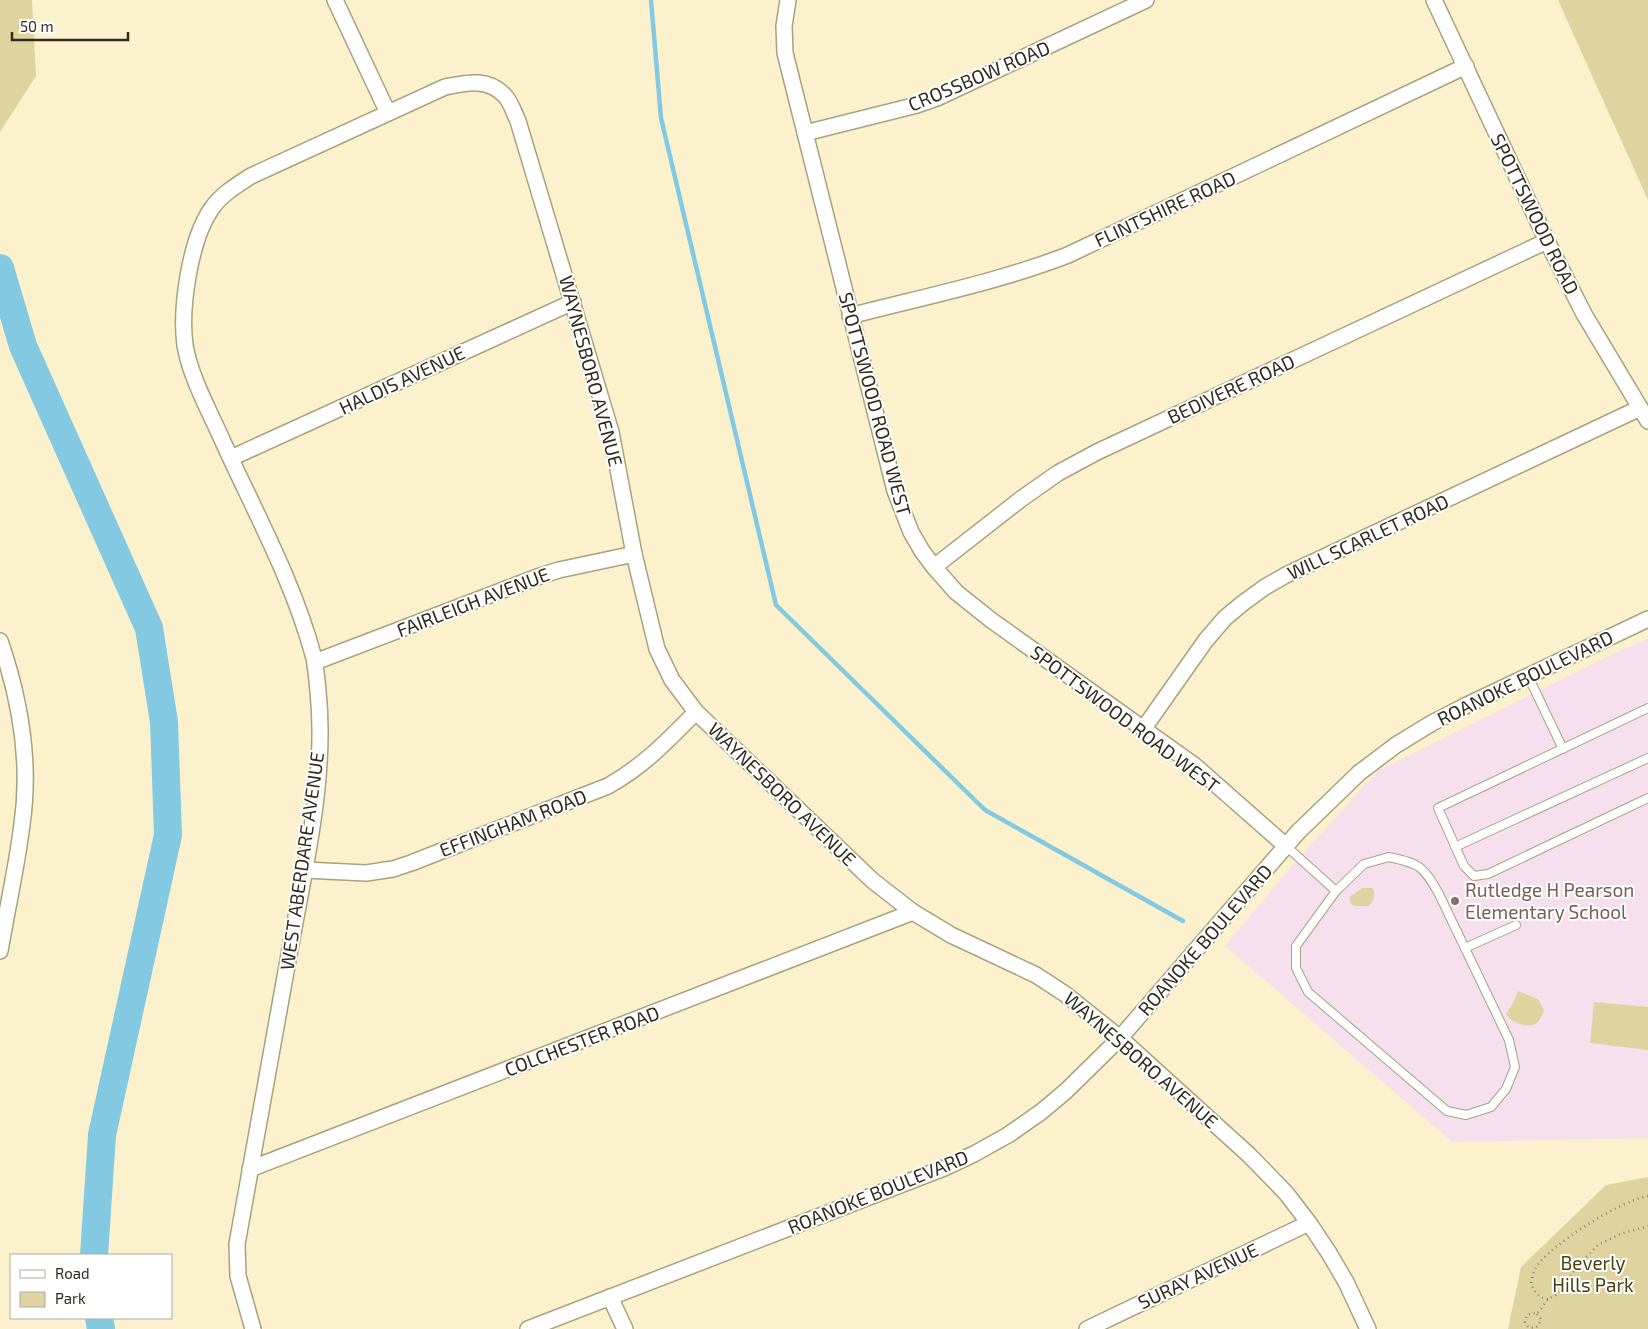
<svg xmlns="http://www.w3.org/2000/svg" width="1648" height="1329" viewBox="0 0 1648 1329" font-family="'Exo 2',sans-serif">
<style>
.education{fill:#f7e0ee}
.green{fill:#dfd3a0}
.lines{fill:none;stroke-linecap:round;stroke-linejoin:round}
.stream{stroke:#82c9e1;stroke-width:4.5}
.river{stroke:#82c9e1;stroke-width:28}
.lane-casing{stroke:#aaa17e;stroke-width:10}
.street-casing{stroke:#aaa17e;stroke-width:18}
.path{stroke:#8c876e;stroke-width:2.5;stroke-dasharray:1 4;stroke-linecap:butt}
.lane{stroke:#fff;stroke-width:8}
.street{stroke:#fff;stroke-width:15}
.education-dot{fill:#8d6e63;stroke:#fff;stroke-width:2}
.labels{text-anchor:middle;stroke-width:4;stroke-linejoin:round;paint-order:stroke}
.street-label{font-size:19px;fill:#2f2c1e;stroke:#fff}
.education-label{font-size:19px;fill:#785e54;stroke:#fff;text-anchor:start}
.park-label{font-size:19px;fill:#4b4012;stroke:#fff}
</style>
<rect width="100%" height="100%" fill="#fbf2cd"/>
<path class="education" d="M1648 639V1138L1452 1142 1225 946 1300 856 1379 770 1619 651Z"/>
<g class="green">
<path d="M0 0H32L36 76 0 132Z"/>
<path d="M1558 0H1648V200Z"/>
<path d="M1362 888H1372L1374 890V899L1369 906H1355L1351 904 1350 897Z"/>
<path d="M1518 991 1538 999 1544 1010C1542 1015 1540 1022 1535 1024 1527 1029 1509 1021 1506 1014L1513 1003Z"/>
<path d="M1594 1002 1648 1007V1050L1590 1043Z"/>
<path d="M1648 1177V1329H1508L1521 1267 1606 1185Z"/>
</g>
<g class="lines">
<path class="stream" d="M651 0 661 118 776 605 985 810 1183 921"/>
<g class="river">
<path d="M0 268 23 346 149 628 164 722 168 835 102 1135 94 1255"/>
<path d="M99 1318 101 1329"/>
</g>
<defs>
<g id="lane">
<path d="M1528 676 1563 749"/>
<path d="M1648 708 1438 808 1464 866 1474 876 1488 874 1648 798"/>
<path d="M1286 846 1336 891"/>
<path d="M1455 847 1648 758"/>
<path d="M1389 857C1421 864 1423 866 1439 894L1509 1040 1515 1067 1506 1089 1491 1107 1466 1115 1447 1111 1308 992 1296 968V946L1336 891 1364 864Z"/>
<path d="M1465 948 1516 925"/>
</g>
<g id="street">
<path d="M335 0 388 113"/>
<path d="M788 0 784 26 785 53 895 491 911 532 922 551 934 567 956 592 991 620 1194 765 1286 846"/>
<path d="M1434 0 1547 241 1584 314 1648 421"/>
<path d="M805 133 917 105 937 98 1146 0"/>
<path d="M850 316C923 297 998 282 1068 255L1466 66"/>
<path d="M231 458 573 302"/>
<path d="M934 567 1021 499 1058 473 1097 452 1547 241"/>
<path d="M0 641C20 699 31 762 22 824 17 866 7 909 0 951"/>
<path d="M315 662 540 576 559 570 634 554"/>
<path d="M1144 728 1206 640 1225 618 1243 603 1265 587 1286 575 1640 408"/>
<path d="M305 870 366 873 393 869 411 863 608 786C645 765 666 742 696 712"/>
<path d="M250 1169 913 912"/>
<path d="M610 1297 625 1329"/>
<path d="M253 1329 238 1276 237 1244C254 1145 272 1047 290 949 305 867 327 775 318 691 317 680 316 669 314 658 294 583 256 514 224 444 211 414 190 377 185 345 180 308 190 239 212 208 222 194 237 185 251 176L445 87C466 83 488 77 505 96 511 102 514 113 518 121L611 432 634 554 657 649 672 680 696 712 873 881 913 912 951 935 1036 975 1065 994 1120 1038 1249 1155 1286 1193 1309 1223 1329 1253 1346 1282 1368 1329"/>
<path d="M528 1329 944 1168 974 1154 1008 1135 1041 1112 1066 1091 1120 1038 1298 832 1359 773 1396 745 1432 723 1465 706 1648 619"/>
<path d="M1087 1329 1309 1223"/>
</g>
</defs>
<use href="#lane" class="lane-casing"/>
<use href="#street" class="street-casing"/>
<g class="path">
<path d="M1548 1299C1538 1298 1535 1292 1531 1284 1532 1279 1533 1273 1535 1269 1549 1245 1620 1201 1648 1196"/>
<path d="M1537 1314 1541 1319 1539 1325 1535 1328 1528 1327 1525 1322 1527 1315 1532 1313 1537 1314 1548 1299 1558 1294 1580 1263 1598 1245 1620 1234 1648 1226"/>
</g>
<use href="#lane" class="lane"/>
<use href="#street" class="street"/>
</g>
<circle class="education-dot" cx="1455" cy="901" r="5"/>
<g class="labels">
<g class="street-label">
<text transform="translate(979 76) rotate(-23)" y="7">CROSSBOW ROAD</text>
<text transform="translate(1165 209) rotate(-25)" y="7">FLINTSHIRE ROAD</text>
<text transform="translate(1535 214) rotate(64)" y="7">SPOTTSWOOD ROAD</text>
<text transform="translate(591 371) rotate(75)" y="7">WAYNESBORO AVENUE</text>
<text transform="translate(402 380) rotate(-25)" y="7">HALDIS AVENUE</text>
<text transform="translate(1231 389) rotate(-25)" y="7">BEDIVERE ROAD</text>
<text transform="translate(875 404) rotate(75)" y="7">SPOTTSWOOD ROAD WEST</text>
<text transform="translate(1368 537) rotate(-25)" y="7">WILL SCARLET ROAD</text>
<text transform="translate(473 602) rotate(-21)" y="7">FAIRLEIGH AVENUE</text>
<text transform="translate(1525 678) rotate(-26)" y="7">ROANOKE BOULEVARD</text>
<text transform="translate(1125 719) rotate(37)" y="7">SPOTTSWOOD ROAD WEST</text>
<text transform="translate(782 794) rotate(44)" y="7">WAYNESBORO AVENUE</text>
<text transform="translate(513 823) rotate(-21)" y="7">EFFINGHAM ROAD</text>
<text transform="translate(302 861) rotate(-82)" y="7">WEST ABERDARE AVENUE</text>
<text transform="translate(1205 940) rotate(-49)" y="7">ROANOKE BOULEVARD</text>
<text transform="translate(582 1041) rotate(-21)" y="7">COLCHESTER ROAD</text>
<text transform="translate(1141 1060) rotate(41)" y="7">WAYNESBORO AVENUE</text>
<text transform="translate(878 1192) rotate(-22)" y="7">ROANOKE BOULEVARD</text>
<text transform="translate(1198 1276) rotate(-25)" y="7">SURAY AVENUE</text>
</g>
<g class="education-label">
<text x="1465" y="897">Rutledge H Pearson<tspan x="1465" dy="22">Elementary School</tspan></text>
</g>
<g class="park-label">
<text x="1593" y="1270">Beverly<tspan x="1593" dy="22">Hills Park</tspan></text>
</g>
</g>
<rect x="10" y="1254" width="162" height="65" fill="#ffffff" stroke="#acaba5"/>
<rect x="20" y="1270" width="25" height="8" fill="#ffffff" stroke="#acaba5"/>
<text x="55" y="1279" font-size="15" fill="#2f2c1e">Road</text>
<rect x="20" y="1292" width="25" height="15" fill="#dfd3a0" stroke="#acaba5"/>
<text x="55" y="1304" font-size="15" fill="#2f2c1e">Park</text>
<path d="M12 32v8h116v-8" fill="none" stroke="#2f2c1e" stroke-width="2.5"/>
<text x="20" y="32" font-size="15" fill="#2f2c1e" stroke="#ffffff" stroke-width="4" paint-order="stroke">50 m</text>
</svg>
